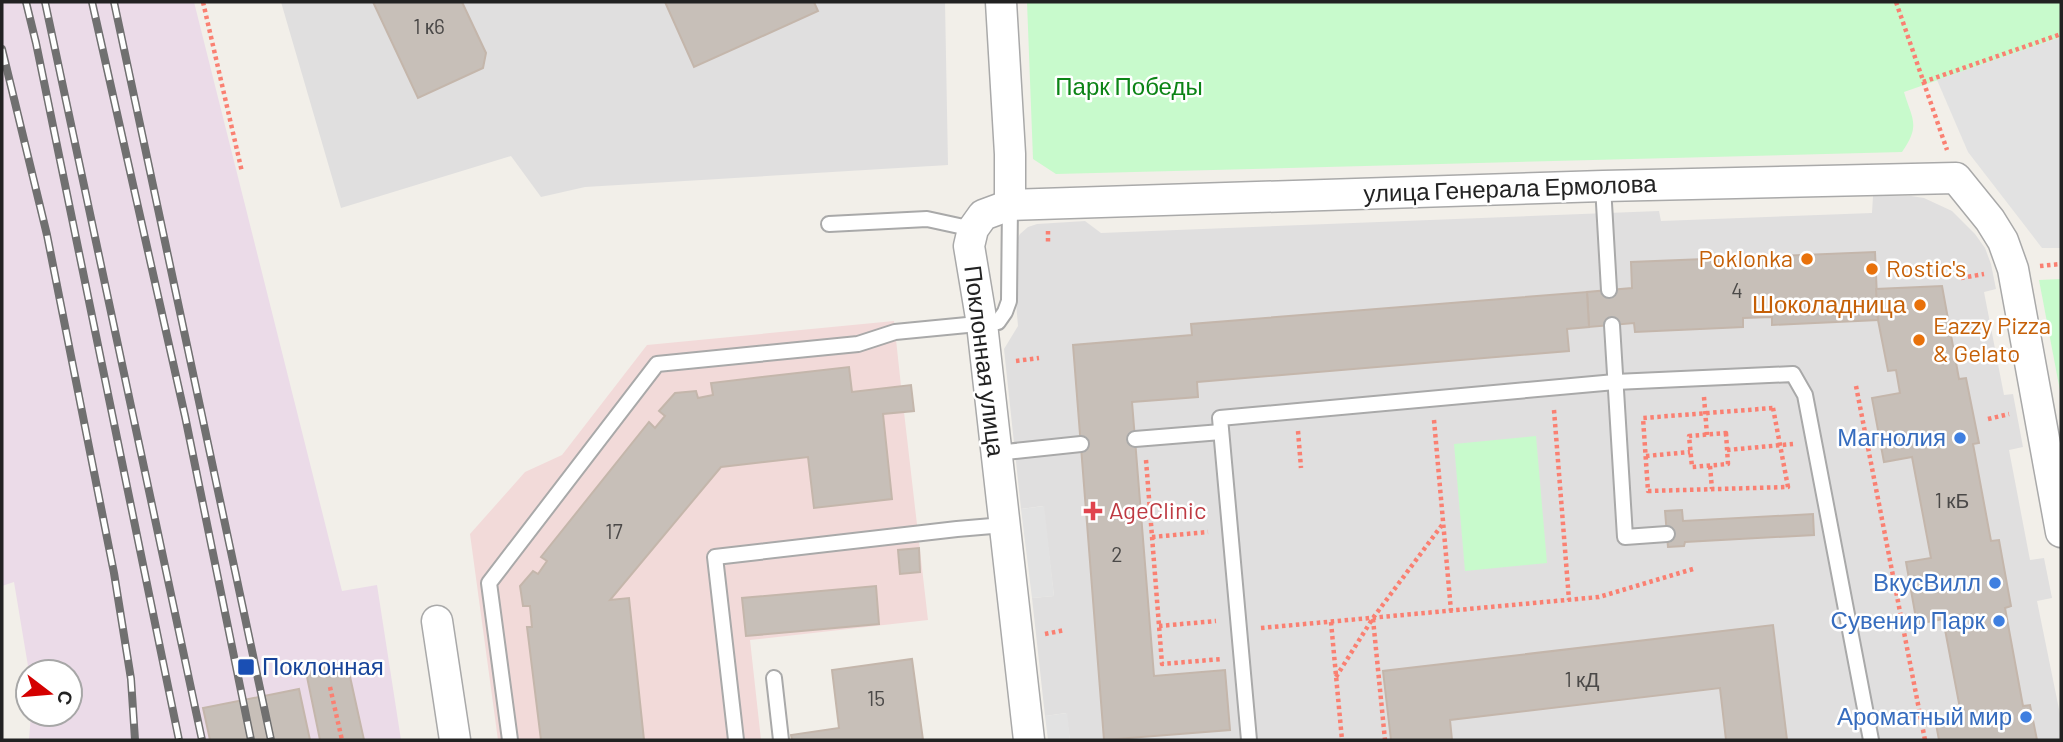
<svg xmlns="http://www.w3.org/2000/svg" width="2063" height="742" viewBox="0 0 2063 742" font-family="Barlow,sans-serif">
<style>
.residential{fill:#e0dfdf}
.commercial{fill:#f2dad9}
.industrial{fill:#ebdbe8}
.park{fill:#c8facc}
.parking{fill:#e2e2e2}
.building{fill:#c7bfb8;stroke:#c4b6ab;stroke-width:2}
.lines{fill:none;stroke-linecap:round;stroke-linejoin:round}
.lane-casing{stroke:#a9a9a9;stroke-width:18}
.street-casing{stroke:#a9a9a9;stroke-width:33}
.path{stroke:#fa8072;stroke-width:4.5;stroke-dasharray:3.5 3.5;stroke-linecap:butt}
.lane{stroke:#fff;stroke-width:14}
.street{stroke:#fff;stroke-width:30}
.rail-casing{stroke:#707070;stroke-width:8}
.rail{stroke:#fff;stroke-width:5;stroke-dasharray:16;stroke-linecap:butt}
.food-dot{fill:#e8710a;stroke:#fff;stroke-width:2.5}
.shop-dot{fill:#3f7fe0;stroke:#fff;stroke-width:2.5}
.health-dot{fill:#e0444e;stroke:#fff;stroke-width:2.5}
.transit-dot{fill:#1a4fb4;stroke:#fff;stroke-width:2.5}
.labels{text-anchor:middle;stroke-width:5;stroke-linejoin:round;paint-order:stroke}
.number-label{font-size:21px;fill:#4b4948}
.park-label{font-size:24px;fill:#0c8416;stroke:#fff}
.street-label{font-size:24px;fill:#222;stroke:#fff}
.food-label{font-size:24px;fill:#c56008;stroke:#fff;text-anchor:end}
.shop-label{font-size:24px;fill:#366cbe;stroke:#fff;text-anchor:end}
.health-label{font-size:24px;fill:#be3a42;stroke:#fff;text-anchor:start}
.transit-label{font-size:24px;fill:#164399;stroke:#fff;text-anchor:start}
</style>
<rect width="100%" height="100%" fill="#f2efe9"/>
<g class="residential">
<path d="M281 2H945L948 165 585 187 541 197 511 156 341 208Z"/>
<path d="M1873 196H1911L1924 198 1952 211 1975 234 1985 248 1991 264 1996 289 1984 292 2004 395 2013 394 2023 447 2009 450 2030 560 2044 558 2052 598 2037 601 2061 719V740H1070L1066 713 1045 716 1032 598 1054 596 1043 506 1021 509 1004 349 1018 326 1012 256 1015 243 1020 234 1028 227 1037 224 1085 221 1101 233 1659 211 1661 221 1872 213Z"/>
</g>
<path class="commercial" d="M894 321 901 386 911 385 914 411 904 412 928 620 750 640 761 740H498L470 534 525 472 562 455 647 345Z"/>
<path class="industrial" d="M2 2H194L342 591 377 585 401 740H29L31 714H70V672H29L14 582 2 586Z"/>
<g class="park">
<path d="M1027 2H2061V37L1904 92C1912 119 1921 125 1902 152L1056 174 1033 159Z"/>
<path d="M2061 279V396L2039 280Z"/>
<path d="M1536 436 1547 563 1465 571 1454 444Z"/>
</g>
<g class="parking">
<path d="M2061 37V248H2042L1968 152 1937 80Z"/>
<path d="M1044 506 1054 596 1032 598 1021 509Z"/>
<path d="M1067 713 1070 740H1048L1045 716Z"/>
</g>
<g class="building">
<path d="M373 2H462L486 53 483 68 418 98Z"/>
<path d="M665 2H814L818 11 694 67Z"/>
<path d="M1875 252 1878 320 1772 325V317L1743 318V327L1635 332 1634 323 1589 327 1587 292 1632 288 1631 262Z"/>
<path d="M1942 286 1959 379 1966 378 1979 443 1973 444 1991 541 1999 540 2011 606 2005 608 2023 706 2030 705 2037 740H1939L1936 724 1962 719 1943 619 1917 624 1906 562 1931 558 1912 457 1884 462 1872 398 1900 393 1896 370 1888 371 1878 320 1876 289Z"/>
<path d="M1587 292 1589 327 1567 329 1569 351 1197 382 1198 397 1132 402 1154 676 1225 670 1230 730 1104 740 1073 345 1192 335 1191 324Z"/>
<path d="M849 367 852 392 911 385 914 411 883 414 892 499 814 508 808 457 721 467 610 600 629 598 644 740H541L527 627H532L530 606H523L520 586 533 571 538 574 547 561 541 557 649 422 655 428 665 416 659 411 675 393 696 391 698 398 713 395 711 383Z"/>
<path d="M1682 510 1683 521 1813 514 1814 535 1685 542 1684 546 1668 547 1665 511Z"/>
<path d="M919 548 920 572 900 574 898 550Z"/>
<path d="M876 586 879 624 746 636 742 598Z"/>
<path d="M1773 625 1787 740H1726L1720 688 1450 720 1452 740H1391L1383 671Z"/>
<path d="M912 659 923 740H792L791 735 839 728 832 670Z"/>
<path d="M347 663 364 740H320L306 672Z"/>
<path d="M299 689 310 740H210L203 708Z"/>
</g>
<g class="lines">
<defs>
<g id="lane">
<path d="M1603 186 1609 290"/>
<path d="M829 224 927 219 973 229"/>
<path d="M1612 325 1625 537 1667 534"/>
<path d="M1135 439 1221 432"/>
<path d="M996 453 1081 444"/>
<path d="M774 678 781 740"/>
<path d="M510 740 489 583 657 364 858 344 895 332 998 322 1005 312 1009 301 1010 205"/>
<path d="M736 740 715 557 957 529 1004 525"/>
<path d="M1249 740 1220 418 1615 382 1793 374 1805 395 1871 740"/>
</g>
<g id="street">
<path d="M1001 2 1010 154V205"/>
<path d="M437 621 455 740"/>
<path d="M1029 740 982 324 969 246 973 229 983 215 1010 205 1603 186 1956 178 1990 220 2003 241 2013 269 2061 532"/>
</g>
</defs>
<use href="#lane" class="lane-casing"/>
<use href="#street" class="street-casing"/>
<g class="path">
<path d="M203 2 242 172"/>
<path d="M1896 2 1947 150"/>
<path d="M1923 82 2061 34"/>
<path d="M1048 231V243"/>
<path d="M2040 266 2061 264"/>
<path d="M1961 278 1984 274"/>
<path d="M1016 361 1039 358"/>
<path d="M1856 386 1925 740"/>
<path d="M1704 397 1707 435"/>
<path d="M1773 408 1788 487 1648 491 1643 418Z"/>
<path d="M1554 410 1569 600"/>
<path d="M1988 419 2009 414"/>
<path d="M1434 420 1451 611"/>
<path d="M1298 431 1301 468"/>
<path d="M1726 433 1728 464 1692 467 1689 436Z"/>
<path d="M1727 450 1793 444"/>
<path d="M1646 456 1690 452"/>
<path d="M1146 460 1162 664 1222 659"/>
<path d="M1710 466 1712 489"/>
<path d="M1152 537 1208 532"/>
<path d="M1373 619 1385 740"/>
<path d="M1331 622 1342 740"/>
<path d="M1159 626 1216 621"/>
<path d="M1261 628 1599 597 1693 569"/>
<path d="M1045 634 1065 630"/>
<path d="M1336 677 1373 618 1442 525"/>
<path d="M330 687 342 740"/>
</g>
<use href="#lane" class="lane"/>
<use href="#street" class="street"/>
<defs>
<g id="rail">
<path d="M26 2 36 43 179 740"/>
<path d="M45 2 202 740"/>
<path d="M92 2 185 416 251 740"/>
<path d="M114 2 271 740"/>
<path d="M2 49 47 235 114 573 131 679 135 740"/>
</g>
</defs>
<use href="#rail" class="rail-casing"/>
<use href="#rail" class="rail"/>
</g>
<g class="food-dot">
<circle cx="1807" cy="259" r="7"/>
<circle cx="1872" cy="269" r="7"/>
<circle cx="1920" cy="305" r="7"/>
<circle cx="1919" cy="340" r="7"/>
</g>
<g class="shop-dot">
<circle cx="1960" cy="438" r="7"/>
<circle cx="1995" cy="583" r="7"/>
<circle cx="1999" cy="621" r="7"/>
<circle cx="2026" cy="717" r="7"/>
</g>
<path class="health-dot" d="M1089.5 500.5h7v7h7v7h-7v7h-7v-7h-7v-7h7z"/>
<rect class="transit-dot" x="237" y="658" width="18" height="18" rx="3.5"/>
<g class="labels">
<g class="number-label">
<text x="429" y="34">1 к6</text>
<text x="1737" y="298">4</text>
<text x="1952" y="508">1 кБ</text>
<text x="614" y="539">17</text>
<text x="1117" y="562">2</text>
<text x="1582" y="687">1 кД</text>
<text x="876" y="706">15</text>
</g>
<g class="park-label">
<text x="1129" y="95">Парк Победы</text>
</g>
<g class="street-label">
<text transform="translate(1510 189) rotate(-2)" y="8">улица Генерала Ермолова</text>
<text transform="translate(984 361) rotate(83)" y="8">Поклонная улица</text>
</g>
<g class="food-label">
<text x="1793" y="267">Poklonka</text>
<text x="1886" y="277" text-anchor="start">Rostic's</text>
<text x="1906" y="313">Шоколадница</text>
<text x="1933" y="334" text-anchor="start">Eazzy Pizza<tspan x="1933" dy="28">&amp; Gelato</tspan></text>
</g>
<g class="shop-label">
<text x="1946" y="446">Магнолия</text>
<text x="1981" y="591">ВкусВилл</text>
<text x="1985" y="629">Сувенир Парк</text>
<text x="2012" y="725">Ароматный мир</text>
</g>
<g class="health-label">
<text x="1109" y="519">AgeClinic</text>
</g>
<g class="transit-label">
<text x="262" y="675">Поклонная</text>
</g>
</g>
<rect width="2063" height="742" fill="none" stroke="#222222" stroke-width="7"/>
<g transform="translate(49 693) rotate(106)"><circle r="33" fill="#ffffff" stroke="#a7a7a7" stroke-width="2"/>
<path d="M0-5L12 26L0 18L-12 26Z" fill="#d40000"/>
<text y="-10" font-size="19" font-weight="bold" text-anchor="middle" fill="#222222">С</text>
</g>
</svg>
